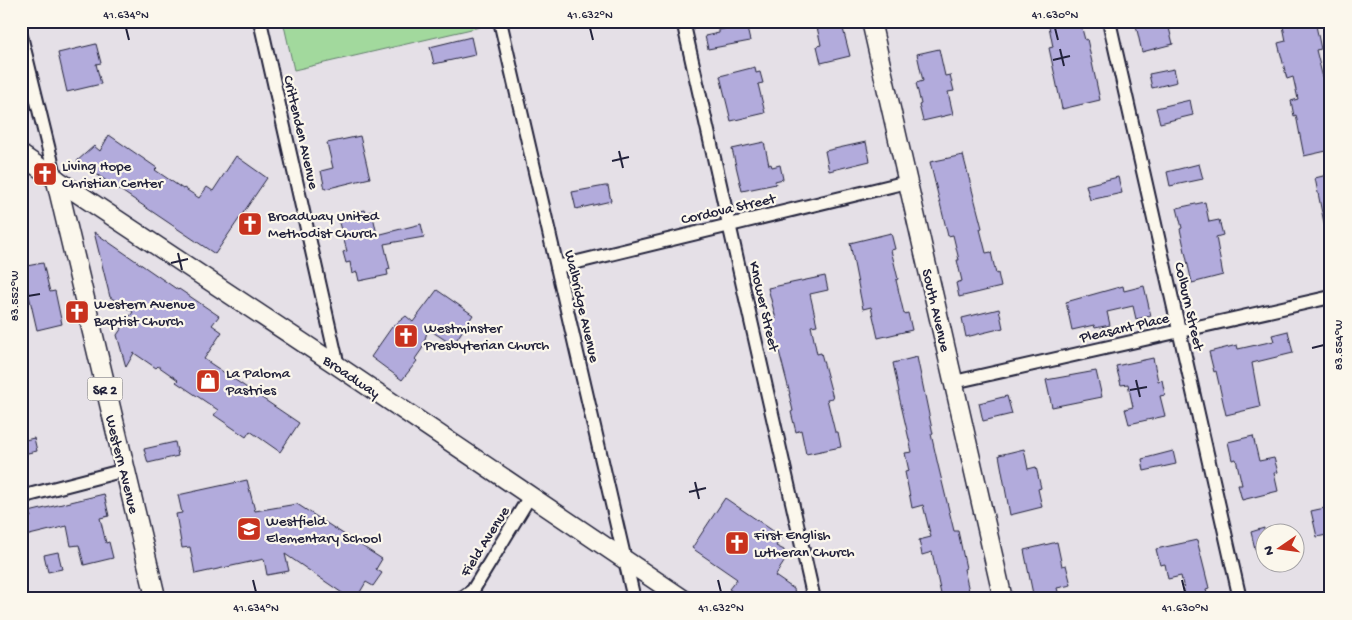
<svg xmlns="http://www.w3.org/2000/svg" width="1352" height="620" viewBox="0 0 1352 620" font-family="'Gochi Hand',sans-serif">
<style>
.green{fill:#a2d99d;stroke:#627e6c}
.building{fill:#b2abdc;stroke:#22223b}
.lines{fill:none;stroke-linecap:round;stroke-linejoin:round}
.street-casing{stroke:#22223b;stroke-width:16}
.secondary-casing{stroke:#22223b;stroke-width:21}
.primary-casing{stroke:#22223b;stroke-width:22}
.street{stroke:#fbf7ec;stroke-width:12}
.secondary{stroke:#fbf7ec;stroke-width:18}
.primary{stroke:#fbf7ec;stroke-width:19}
.ticks{fill:none;stroke:#22223b;stroke-width:2}
.labels{text-anchor:middle;stroke-width:4.5;stroke-linejoin:round;paint-order:stroke}
.shield{fill:#fbf7ec;stroke:#636270;stroke-width:1}
.shield-label{font-size:14px;font-weight:bold;fill:#22223b}
.street-label{font-size:15px;fill:#22223b;stroke:#fbf7ec}
.poi-label{font-size:15px;fill:#22223b;stroke:#fbf7ec;text-anchor:start}
.neatline{fill:none;stroke:#22223b;stroke-width:2}
.ticks-label{font-size:12px;text-anchor:middle;fill:#22223b}
</style>
<rect width="100%" height="100%" fill="#e5e0e7"/>
<filter id="ink" filterUnits="userSpaceOnUse"><feTurbulence type="fractalNoise" baseFrequency=".02" numOctaves="2"/><feDisplacementMap in="SourceGraphic" scale="10" xChannelSelector="R" yChannelSelector="G"/><feConvolveMatrix kernelMatrix="1 2 1 2 8 2 1 2 1" color-interpolation-filters="sRGB"/></filter>
<g filter="url(#ink)">
<path class="green" d="M283 21H478L480 27 294 70Z"/>
<g class="building">
<path d="M841 21 850 56 821 63 817 46 821 45 817 27Z"/>
<path d="M1048 21H1080L1085 40 1087 39 1100 100 1062 109 1049 48 1053 47Z"/>
<path d="M1135 21H1164L1166 28H1169L1173 44 1142 52Z"/>
<path d="M1282 21H1315L1321 49 1316 50 1331 110V150L1304 156 1296 115 1294 116 1291 101 1298 99 1293 77 1287 79 1278 43 1286 41Z"/>
<path d="M746 24 750 41 708 49 705 36 719 33V30Z"/>
<path d="M471 37 475 55 434 64 430 47Z"/>
<path d="M96 44 101 63 96 64 101 84 67 92 58 53Z"/>
<path d="M939 49 945 76 950 75 954 91 948 92 953 114 923 121 919 105 921 104 916 83 923 81 917 54Z"/>
<path d="M755 67 756 73 760 72 763 83 758 84 765 113 731 121 720 76Z"/>
<path d="M1174 69 1177 82 1152 88 1149 74Z"/>
<path d="M1190 100 1193 115 1160 123 1156 108Z"/>
<path d="M109 135 157 168 155 170 183 189 184 188 199 198 207 187 213 191 236 156 267 178 215 254 77 161 94 146 100 151Z"/>
<path d="M360 136 370 178 325 189 321 171 333 168 327 143Z"/>
<path d="M764 142 769 165 771 164 772 167 780 165 783 179 775 181 776 184 742 191 732 149Z"/>
<path d="M866 142 870 161 829 171 825 151Z"/>
<path d="M963 155 982 228 980 229 986 253 991 252 996 274 998 273 1001 287 959 297 956 283 962 281 957 260H959L953 235 948 236 930 162Z"/>
<path d="M1199 164 1203 179 1170 186 1167 172Z"/>
<path d="M1331 174V233H1326L1315 178Z"/>
<path d="M1118 177 1122 193 1090 200 1086 185Z"/>
<path d="M605 186H608L611 201 576 209 572 192Z"/>
<path d="M1205 202 1209 222 1219 220 1223 235 1216 237 1223 275 1192 283 1180 229 1182 228 1177 208Z"/>
<path d="M365 210 366 213 372 211 377 235 421 224 424 237 384 244 390 269 387 270 388 275 359 281 357 272 352 274 350 262 346 263 343 252 347 251 337 216Z"/>
<path d="M94 232 178 290 179 289 219 316 212 325 222 332 204 359 299 423 280 452 250 431 246 437 214 415 218 410 176 382 178 380 158 366 156 368 134 353 126 367 117 335 133 312 110 297Z"/>
<path d="M891 233 895 249 891 250 898 279 896 280 904 314 908 313 912 330 878 338 871 307 863 309 850 243Z"/>
<path d="M43 263 50 292 55 291 62 324 37 330 28 291 21 292V267Z"/>
<path d="M825 276 828 290 810 294 817 325 811 326 817 354 821 353 833 398 827 399 835 432H838L841 447 806 454 801 430 796 432 791 412 793 411 789 394H790L771 320 776 319 768 288Z"/>
<path d="M1123 286 1124 291 1144 286 1151 316 1136 319 1133 306 1107 312 1110 325 1095 328 1094 325 1072 330 1066 302Z"/>
<path d="M437 290 473 315 453 345 428 329 422 349 415 359 417 361 402 380 371 357 392 327 406 316 413 322Z"/>
<path d="M999 309 1003 328 966 337 962 318Z"/>
<path d="M1288 331 1293 353 1252 363 1260 407 1226 415 1216 371 1214 372 1209 352 1237 345 1238 349 1274 341 1272 335Z"/>
<path d="M917 357 933 434H931L938 465 954 531H958L966 568 964 569 969 591 964 592 966 599H942L932 552 922 555 919 540 931 537 923 505 912 508 909 492 905 472 909 471 905 453 912 452 898 392H899L893 363Z"/>
<path d="M1153 358 1158 381 1162 380 1165 395 1160 396 1165 416 1129 424 1125 409 1133 407 1128 384 1121 385 1116 366Z"/>
<path d="M1096 371 1102 397 1052 407 1046 380Z"/>
<path d="M1007 396 1012 414 983 421 979 403Z"/>
<path d="M1253 436 1259 461 1274 458 1278 472 1274 473 1278 491 1242 500 1238 485H1242L1236 459 1232 460 1228 442Z"/>
<path d="M34 438 37 451 23 454 21 441Z"/>
<path d="M175 442 178 456 148 463 144 449Z"/>
<path d="M1024 449 1028 469 1036 467 1041 488 1038 489 1042 507 1010 515 999 455Z"/>
<path d="M1173 451 1176 464 1144 471 1142 459Z"/>
<path d="M247 480 255 511 297 504 382 559 376 569 382 573 373 586 366 582 356 599H351L285 554 289 571 267 575 264 559 195 574 190 547 182 548 176 514 182 513 178 495Z"/>
<path d="M104 494 109 516 100 518 106 543 109 542 113 558 84 565 79 545 71 546 67 526 21 537V519L31 517 29 512Z"/>
<path d="M725 498 782 537 776 546 784 550 786 559 775 576 794 589 796 599H743L729 589 737 579 692 548Z"/>
<path d="M1329 507 1331 516V534L1317 537 1311 511Z"/>
<path d="M1264 528V547L1255 549 1251 532Z"/>
<path d="M1197 540 1209 588 1206 589 1208 599H1186L1181 576 1168 579 1165 564 1160 565 1156 549Z"/>
<path d="M1057 542 1062 566 1066 565 1071 585 1057 588 1060 599H1034L1024 550Z"/>
<path d="M58 552 62 569 48 572 44 555Z"/>
</g>
<g class="lines">
<defs>
<g id="street">
<path d="M260 21 338 366"/>
<path d="M500 21 634 599"/>
<path d="M683 21 814 599"/>
<path d="M1109 21 1240 599"/>
<path d="M21 36 56 179"/>
<path d="M557 267 907 182"/>
<path d="M954 382 1331 297"/>
<path d="M21 497 125 470"/>
<path d="M461 599 473 590 530 496"/>
</g>
<g id="secondary">
<path d="M871 21 1003 599"/>
<path d="M56 179 338 366 683 599"/>
</g>
<path id="primary" d="M21 155 56 179 156 599"/>
</defs>
<use href="#street" class="street-casing"/>
<use href="#secondary" class="secondary-casing"/>
<use href="#primary" class="primary-casing"/>
<use href="#street" class="street"/>
<use href="#secondary" class="secondary"/>
<use href="#primary" class="primary"/>
</g>
</g>
<path class="ticks" d="M126 28 129 40M590 28 593 40M1055 28 1058 40M1060 49 1064 66M1053 60 1070 56M619 151 623 168M612 161 629 157M178 253 182 270M171 263 188 259M28 296 40 294M1312 348 1324 345M1136 380 1140 397M1130 390 1147 387M695 482 699 499M689 492 706 488M253 580 256 592M718 580 721 592M1182 580 1185 592"/>
<defs>
<symbol id="church-square" viewBox="-11 -11 22 22"><rect x="-9" y="-9" width="18" height="18" rx="4" fill="#c8321e" stroke="#fbf7ec"/><path d="M-1.2-6h2.4v3.5h3.3v2.4h-3.3V6h-2.4V-.1h-3.3v-2.4h3.3Z" fill="#fff"/></symbol>
<symbol id="shop-square" viewBox="-11 -11 22 22"><rect x="-9" y="-9" width="18" height="18" rx="4" fill="#c8321e" stroke="#fbf7ec"/><path d="M-5-2.5h2.3a2.7 3.5 0 0 1 5.4 0H5L5.5 6h-11ZM-1.5-2.5h3a1.5 2.3 0 0 0-3 0Z" fill="#fff"/></symbol>
<symbol id="school-square" viewBox="-11 -11 22 22"><rect x="-9" y="-9" width="18" height="18" rx="4" fill="#c8321e" stroke="#fbf7ec"/><path d="M0-5L7-2L0 1L-7-2ZM-4 1L0 2.5L4 1V4Q0 6-4 4Z" fill="#fff"/></symbol>
</defs>
<g fill-rule="evenodd">
<use href="#church-square" x="31" y="160" width="28" height="28"/>
<use href="#church-square" x="236" y="210" width="28" height="28"/>
<use href="#church-square" x="63" y="298" width="28" height="28"/>
<use href="#church-square" x="392" y="322" width="28" height="28"/>
<use href="#shop-square" x="194" y="367" width="28" height="28"/>
<use href="#school-square" x="235" y="515" width="28" height="28"/>
<use href="#church-square" x="723" y="529" width="28" height="28"/>
</g>
<g class="labels">
<rect class="shield" x="87.5" y="377.5" width="35" height="23" rx="4"/>
<g class="shield-label">
<text x="105" y="394">SR 2</text>
</g>
<g class="street-label">
<text transform="translate(302 132) rotate(77)" y="5">Crittenden Avenue</text>
<text transform="translate(728 208) rotate(-13)" y="5">Cordova Street</text>
<text transform="translate(583 306) rotate(77)" y="5">Walbridge Avenue</text>
<text transform="translate(765 306) rotate(77)" y="5">Knower Street</text>
<text transform="translate(1190 306) rotate(77)" y="5">Colburn Street</text>
<text transform="translate(937 310) rotate(77)" y="5">South Avenue</text>
<text transform="translate(1124 327) rotate(-13)" y="5">Pleasant Place</text>
<text transform="translate(352 376) rotate(34)" y="5">Broadway</text>
<text transform="translate(123 464) rotate(76)" y="5">Western Avenue</text>
<text transform="translate(484 541) rotate(-58)" y="5">Field Avenue</text>
</g>
<g class="poi-label">
<text x="62" y="170">Living Hope<tspan x="62" dy="17">Christian Center</tspan></text>
<text x="268" y="220">Broadway United<tspan x="268" dy="17">Methodist Church</tspan></text>
<text x="94" y="308">Western Avenue<tspan x="94" dy="17">Baptist Church</tspan></text>
<text x="424" y="332">Westminster<tspan x="424" dy="17">Presbyterian Church</tspan></text>
<text x="226" y="377">La Paloma<tspan x="226" dy="17">Pastries</tspan></text>
<text x="266" y="525">Westfield<tspan x="266" dy="17">Elementary School</tspan></text>
<text x="754" y="539">First English<tspan x="754" dy="17">Lutheran Church</tspan></text>
</g>
</g>
<rect width="1352" height="620" fill="none" stroke="#fbf7ec" stroke-width="55"/>
<g transform="translate(1280 548) rotate(257)"><circle r="24" fill="#fbf7ec" stroke="#a4a2a5"/>
<path d="M0-4L9 19L0 12L-9 19Z" fill="#c8321e"/>
<text y="-8" font-size="14" font-weight="bold" text-anchor="middle" fill="#22223b">N</text>
</g>
<rect x="28" y="28" width="1296" height="564" class="neatline"/>
<g class="ticks-label">
<text x="126" y="18">41.634°N</text>
<text x="590" y="18">41.632°N</text>
<text x="1055" y="18">41.630°N</text>
<text transform="translate(14 296) rotate(-90)" y="4">83.552°W</text>
<text transform="translate(1338 345) rotate(-90)" y="4">83.554°W</text>
<text x="256" y="611">41.634°N</text>
<text x="721" y="611">41.632°N</text>
<text x="1185" y="611">41.630°N</text>
</g>
</svg>
